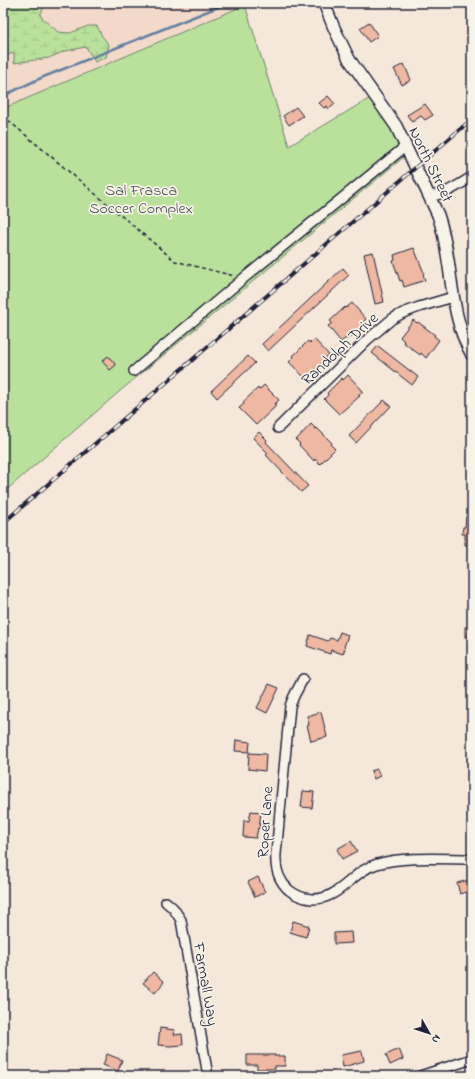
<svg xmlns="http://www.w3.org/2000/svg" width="475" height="1079" viewBox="0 0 475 1079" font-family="'Indie Flower',sans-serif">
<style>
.built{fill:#f3d9c9}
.wetland{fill:url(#wetland-marsh);stroke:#6e826c}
.green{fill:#bae19c;stroke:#6e826c}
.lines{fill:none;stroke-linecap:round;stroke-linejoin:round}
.stream{stroke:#6380a3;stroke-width:2.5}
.building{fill:#eeb8a2;stroke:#22223b}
.minor-casing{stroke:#22223b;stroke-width:12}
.major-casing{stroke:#22223b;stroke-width:14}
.path{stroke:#22223b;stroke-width:1.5;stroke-dasharray:4 3;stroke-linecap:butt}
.minor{stroke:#f7f3e8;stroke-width:9}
.major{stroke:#f7f3e8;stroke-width:11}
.rail-casing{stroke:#22223b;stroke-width:4}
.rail{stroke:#f7f3e8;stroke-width:2.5;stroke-dasharray:8;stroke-linecap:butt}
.labels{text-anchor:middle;stroke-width:3.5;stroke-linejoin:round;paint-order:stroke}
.street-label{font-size:16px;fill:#22223b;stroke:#f7f3e8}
.park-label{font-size:16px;fill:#485253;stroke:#f7f3e8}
</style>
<defs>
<pattern id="wetland-marsh" width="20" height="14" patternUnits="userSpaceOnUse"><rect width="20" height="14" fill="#bae19c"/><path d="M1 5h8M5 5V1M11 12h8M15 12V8" fill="none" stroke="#a0c187"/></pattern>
</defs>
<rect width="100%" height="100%" fill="#f5e7da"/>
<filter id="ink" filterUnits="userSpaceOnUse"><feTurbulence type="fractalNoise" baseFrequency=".025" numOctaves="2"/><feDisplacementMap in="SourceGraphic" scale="8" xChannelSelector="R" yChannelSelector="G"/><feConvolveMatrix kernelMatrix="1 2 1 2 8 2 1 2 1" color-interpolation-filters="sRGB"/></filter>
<g filter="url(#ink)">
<path class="built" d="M3 3H250L6 107 8 55 3 46Z"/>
<path class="wetland" d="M3 3H46L40 15C45 22 52 26 58 32L70 33 88 26H97L102 36 109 45 106 57 95 62 86 47 65 51 49 58 14 63V53L3 56Z"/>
<path class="green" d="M245 5 289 146 372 97 396 137 405 156 120 391 3 493V105L7 107Z"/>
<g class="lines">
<g class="stream">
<path d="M3 55C10 68 6 83 3 96"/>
<path d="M3 96 41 78 228 3"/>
</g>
</g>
<g class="building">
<path d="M369 22 378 36 369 42 360 28Z"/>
<path d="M404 64 411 80 402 85 394 69Z"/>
<path d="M328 96 335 104 329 109 327 106 324 108 319 103Z"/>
<path d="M425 104 433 115 425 120 421 116 412 122 407 115Z"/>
<path d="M296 107 303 116 289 125 283 116Z"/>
<path d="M414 248 424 273 423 274 425 280 404 287 402 280 400 281 393 261 395 260 394 255Z"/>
<path d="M373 252 384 302 375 304 364 254Z"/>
<path d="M343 268 349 275 268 351 262 344Z"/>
<path d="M352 303 366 319 362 323 364 325 347 339 346 338 341 342 328 326 332 323 330 321 345 307 346 308Z"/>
<path d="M413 320 417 323 418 322 435 335 434 336 439 340 426 358 421 353 420 355 403 342 404 341 400 337Z"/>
<path d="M314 339 329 355 324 359 325 360 306 379 289 362 294 357 293 356 308 341 310 343Z"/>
<path d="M378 346 418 377 412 385 372 353Z"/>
<path d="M108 356 116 365 110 370 102 361Z"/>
<path d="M248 356 255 363 217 398 211 391Z"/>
<path d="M348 375 363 391 358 395 360 396 339 414 324 399 328 395 327 393 342 378 343 380Z"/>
<path d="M264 385 279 400 274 405 276 406 256 425 239 408 244 404 243 402 258 388 259 390Z"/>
<path d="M384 400 391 406 356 443 349 436Z"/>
<path d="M311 424 316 429 317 428 332 443 331 445 335 449 320 464 315 459 314 461 299 445 300 444 296 440Z"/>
<path d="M259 432 267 440 266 442 308 486 301 492 266 455 268 453 253 438Z"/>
<path d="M466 516H472V545H465V534H462L463 527H465Z"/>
<rect x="465" y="627" width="7" height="10"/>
<path d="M340 632 348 635 344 647 345 648 343 654 331 650 330 654 307 646 310 635 328 641 330 638 337 640Z"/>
<path d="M269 684 279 688 267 713 257 708Z"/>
<path d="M321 712 327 737 311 741 307 725H309L307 716Z"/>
<path d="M236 740 250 742 249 752 235 751Z"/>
<path d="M249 753 266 754 265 771 248 769Z"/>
<path d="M377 769 380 776 374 779 371 771Z"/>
<path d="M303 791 314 792 312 808 301 807Z"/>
<path d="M251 811 261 812 259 829 258 828 256 838 243 837 244 820 249 821Z"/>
<path d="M351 841 357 851 342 859 337 849Z"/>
<path d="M258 877 265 892 255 897 248 882Z"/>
<path d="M469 880 472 890 460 894 457 883Z"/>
<path d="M293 921 309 926 306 937 290 932Z"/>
<path d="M351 932 352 943 334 944V933Z"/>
<path d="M153 972 164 982 155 993 143 983Z"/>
<path d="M160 1028 175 1030 174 1035 182 1034 183 1045 170 1046 158 1045Z"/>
<path d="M399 1049 403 1059 390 1065 386 1055Z"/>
<path d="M362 1051 364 1061 343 1067 341 1055Z"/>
<path d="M107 1054 122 1060 118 1071 103 1065Z"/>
<path d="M247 1055H275L274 1056H285V1066H275V1069H257V1065H247Z"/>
</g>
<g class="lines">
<defs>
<g id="minor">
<path d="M430 196C447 194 458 185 472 177"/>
<path d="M134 371 244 278 406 146"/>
<path d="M278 428 367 340 392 319 403 313 419 307 453 297"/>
<path d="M303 679 294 696 290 706 276 854C275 867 278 880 289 890 295 895 303 898 311 899 339 901 352 871 377 864 404 856 444 859 472 859"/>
<path d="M166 902 173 908 181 920 208 1076"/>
<path d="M420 1076 472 1059"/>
</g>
<path id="major" d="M324 3 334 28 349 59 396 126 438 215C454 261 447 311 472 355"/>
</defs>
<use href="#minor" class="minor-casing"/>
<use href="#major" class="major-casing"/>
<path class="path" d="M3 116 175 261 234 276"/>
<use href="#minor" class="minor"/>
<use href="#major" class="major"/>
<defs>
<path id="rail" d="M3 523 472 119"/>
</defs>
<use href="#rail" class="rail-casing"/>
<use href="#rail" class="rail"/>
</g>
</g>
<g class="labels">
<g class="street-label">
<text transform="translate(432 164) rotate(64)" y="6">North Street</text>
<text transform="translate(339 348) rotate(-43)" y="6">Randolph Drive</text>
<text transform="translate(264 822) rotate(-86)" y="6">Roper Lane</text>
<text transform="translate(207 984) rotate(80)" y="6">Farmall Way</text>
</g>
<g class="park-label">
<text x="141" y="195">Sal Frasca<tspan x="141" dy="18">Soccer Complex</tspan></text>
</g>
</g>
<rect width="475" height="1079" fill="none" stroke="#f7f3e8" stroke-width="16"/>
<rect x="8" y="8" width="459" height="1063" fill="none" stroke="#22223b" stroke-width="1.5" filter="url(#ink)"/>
<g transform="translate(429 1033) rotate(129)" stroke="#f7f3e8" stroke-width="3" paint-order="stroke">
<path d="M0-3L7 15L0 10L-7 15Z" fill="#22223b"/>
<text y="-6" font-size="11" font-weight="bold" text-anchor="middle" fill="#22223b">N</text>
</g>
</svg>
